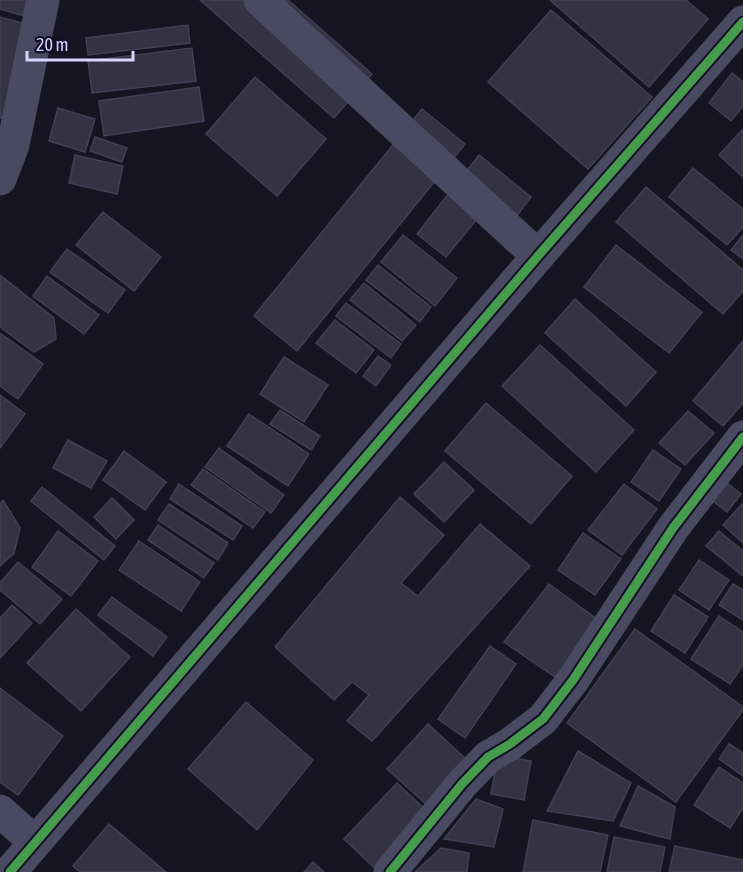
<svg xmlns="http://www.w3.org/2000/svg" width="743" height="872" viewBox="0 0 743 872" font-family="'Asap Condensed',sans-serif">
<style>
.building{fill:#343243;stroke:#433f54;stroke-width:1.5}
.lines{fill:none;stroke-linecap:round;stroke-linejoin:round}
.minor{stroke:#4a4962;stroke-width:33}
.cycleway-casing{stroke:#130f26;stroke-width:13}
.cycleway{stroke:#469c4c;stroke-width:9}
</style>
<rect width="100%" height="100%" fill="#161421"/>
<g class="building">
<path d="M0 0H44L38 20 0 9Z"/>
<path d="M200 0H288L372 74 334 118Z"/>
<path d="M550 0H686L708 19 649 87Z"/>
<path d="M551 10 652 97 588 169 488 82Z"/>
<path d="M0 17 33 26 5 120 0 118Z"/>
<path d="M188 25 190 43 88 55 86 38Z"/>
<path d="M192 48 196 81 92 93 88 61Z"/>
<path d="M732 73 743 82V106L731 121 709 103Z"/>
<path d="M255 77 326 139 277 196 206 134Z"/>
<path d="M199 87 204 121 104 136 99 101Z"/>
<path d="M58 108 95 119 85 152 49 141Z"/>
<path d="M422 109 465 144 297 351 254 316Z"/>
<path d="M743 129V177L719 155Z"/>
<path d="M95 137 127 148 122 162 90 151Z"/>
<path d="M75 155 123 166 117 194 69 183Z"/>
<path d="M479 155 531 197 503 234 481 214 446 257 417 234Z"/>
<path d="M693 168 743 209V227L727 245 669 197Z"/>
<path d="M646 187 743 270V291L723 314 616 222Z"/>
<path d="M103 212 161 257 134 291 76 245Z"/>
<path d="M403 235 457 278 435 306 381 262Z"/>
<path d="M743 235V259L731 250Z"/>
<path d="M616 245 702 312 669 353 584 287Z"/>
<path d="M67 249 125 290 108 313 50 272Z"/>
<path d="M378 265 431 307 420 322 366 280Z"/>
<path d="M0 275 54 318 56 339 34 352 0 327Z"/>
<path d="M47 276 99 315 84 334 33 296Z"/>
<path d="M364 283 416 325 402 341 350 300Z"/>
<path d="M575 299 656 372 626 406 545 333Z"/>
<path d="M346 303 401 344 391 358 336 316Z"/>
<path d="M335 320 374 350 356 373 316 343Z"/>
<path d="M0 333 43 364 18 399 0 386Z"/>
<path d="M743 341V403L723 426 693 401Z"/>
<path d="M540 345 634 430 596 472 502 386Z"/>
<path d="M378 356 391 365 376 386 363 376Z"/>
<path d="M284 357 328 385 304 422 260 394Z"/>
<path d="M0 395 25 414 0 448Z"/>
<path d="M486 403 572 476 531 524 445 451Z"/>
<path d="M280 410 320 436 311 450 270 424Z"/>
<path d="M688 411 714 433 685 465 659 443Z"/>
<path d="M249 414 309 454 288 486 227 446Z"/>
<path d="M68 440 107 461 91 488 53 468Z"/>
<path d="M219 448 284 495 271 513 205 467Z"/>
<path d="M653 450 681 469 659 501 631 482Z"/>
<path d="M124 451 166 482 145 510 103 480Z"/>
<path d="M444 462 474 490 444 522 414 494Z"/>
<path d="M203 469 265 512 253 528 191 485Z"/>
<path d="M718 476 741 494 727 512 704 494Z"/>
<path d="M179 484 242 526 233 540 170 499Z"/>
<path d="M624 484 657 509 622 555 588 530Z"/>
<path d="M42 487 115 546 104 560 31 501Z"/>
<path d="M400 497 444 535 401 583 418 596 480 524 530 566 372 741 347 721 369 695 352 682 334 700 275 647Z"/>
<path d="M112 498 134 520 116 539 94 517Z"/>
<path d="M3 500 20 528 14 553 0 566V504Z"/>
<path d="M743 503V543L723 525Z"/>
<path d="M169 504 228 543 218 560 158 520Z"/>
<path d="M158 525 214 563 204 578 148 540Z"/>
<path d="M58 531 98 561 71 596 32 567Z"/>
<path d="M719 531 743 551V576L706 546Z"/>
<path d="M583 533 621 559 595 595 558 570Z"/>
<path d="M139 541 200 582 181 611 119 570Z"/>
<path d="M699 560 729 580 709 610 679 590Z"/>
<path d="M18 562 62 599 40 624 0 590V583Z"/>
<path d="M549 584 605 625 565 684 504 642Z"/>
<path d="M733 584 743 590V620L719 605Z"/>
<path d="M674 595 708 617 685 653 651 631Z"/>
<path d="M112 597 167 637 153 656 98 615Z"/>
<path d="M12 605 32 623 0 658V618Z"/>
<path d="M76 609 130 657 81 711 27 663Z"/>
<path d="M719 616 743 632V665L730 684 691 659Z"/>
<path d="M635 629 743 707V710L676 802 567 723Z"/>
<path d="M490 646 516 664 465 738 438 719Z"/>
<path d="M0 688 63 736 18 795 0 782Z"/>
<path d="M246 702 313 760 257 830 188 769Z"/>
<path d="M428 724 468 761 427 805 387 769Z"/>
<path d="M729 744 743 753V776L719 759Z"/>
<path d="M578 751 631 783 613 821 547 811Z"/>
<path d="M498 755 531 761 524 800 491 794Z"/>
<path d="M719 767 743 783V808L730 828 694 805Z"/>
<path d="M397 783 432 816 379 872 344 839Z"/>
<path d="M638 786 675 807 670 839 620 826Z"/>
<path d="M476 799 503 809 494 847 444 839Z"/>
<path d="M533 820 608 835 600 872H523Z"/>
<path d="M109 824 166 872H80L73 866Z"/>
<path d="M614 837 665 847 660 872H607Z"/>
<path d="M675 846 743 860V872H669Z"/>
<path d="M441 848 469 853 467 872H415Z"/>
<path d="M313 862 324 872H304Z"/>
</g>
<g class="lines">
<g class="minor">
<path d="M260 0 538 256"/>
<path d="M0 179 13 145 43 0"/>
<path d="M0 811 35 842"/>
<path d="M10 872 538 256 743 22"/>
<path d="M390 872 462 784 488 757 510 744 543 719 573 680 673 528 743 437"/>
</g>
<defs>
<g id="cycleway">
<path d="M10 872 538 256 743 22"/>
<path d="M390 872 462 784 488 757 510 744 543 719 573 680 673 528 743 437"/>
</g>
</defs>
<use href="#cycleway" class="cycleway-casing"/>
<use href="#cycleway" class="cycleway"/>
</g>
<path d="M27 51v9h106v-9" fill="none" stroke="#d9d4ff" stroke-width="3"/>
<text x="36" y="51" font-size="18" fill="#d9d4ff" stroke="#130f26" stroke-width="4.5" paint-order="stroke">20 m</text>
</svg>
